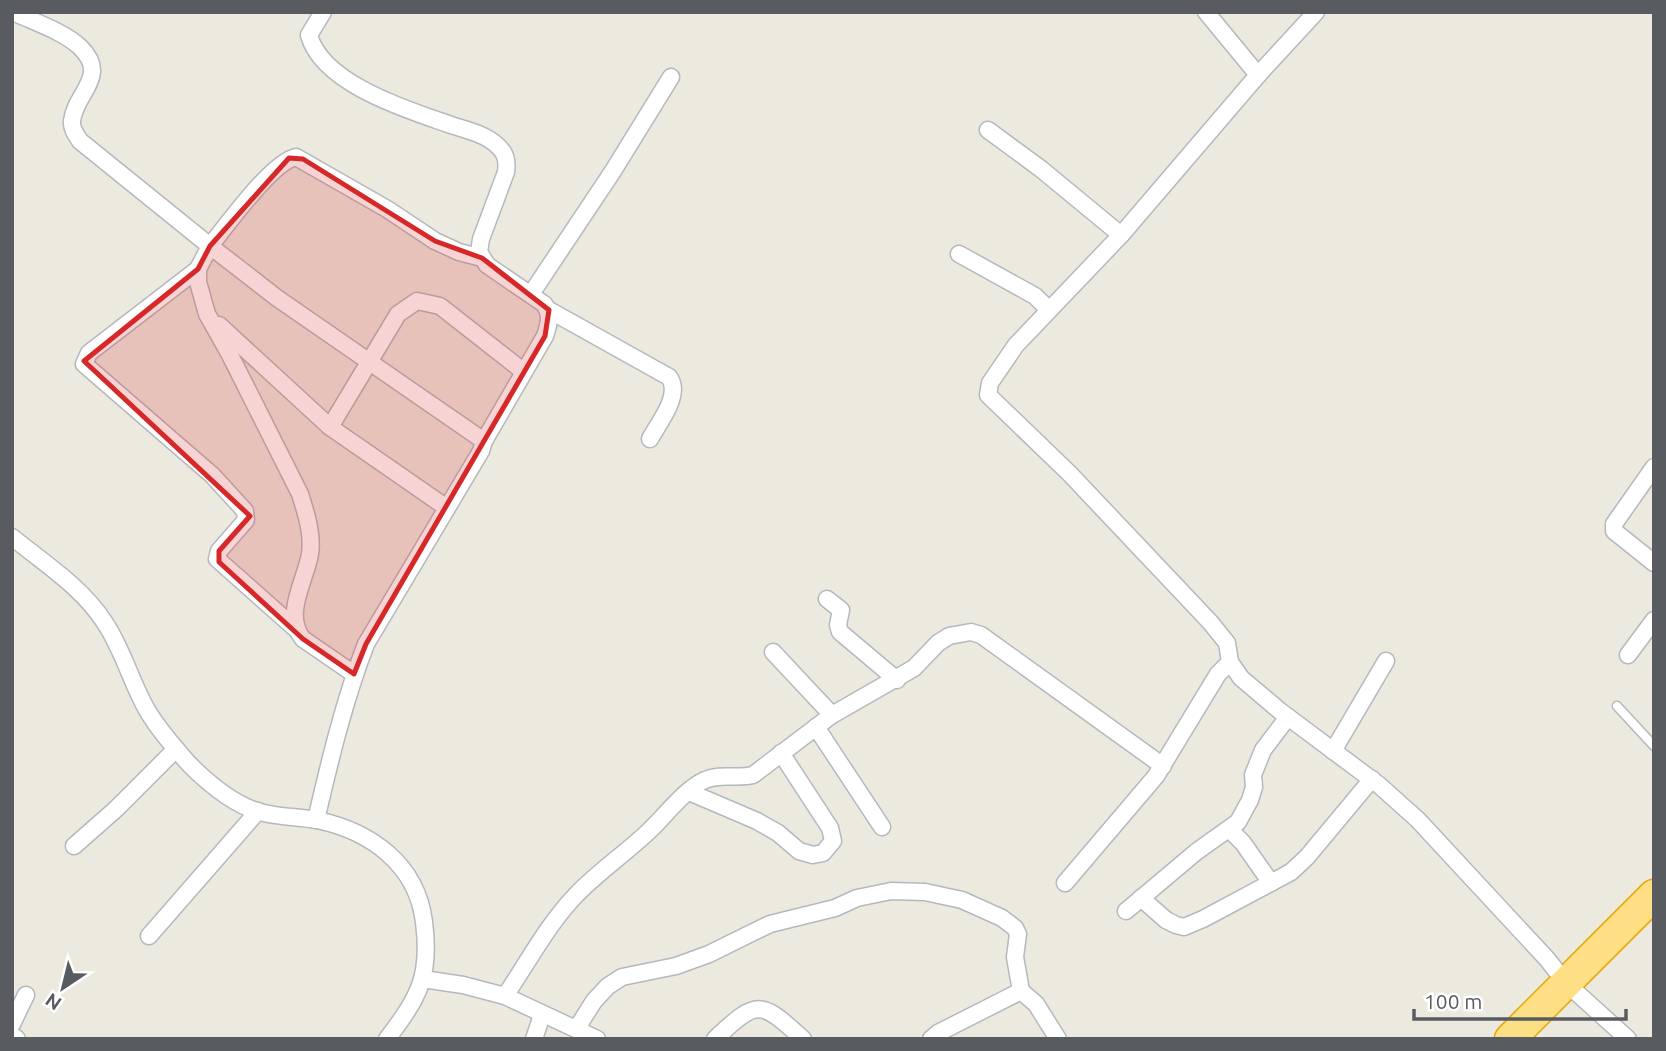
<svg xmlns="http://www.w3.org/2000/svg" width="1666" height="1051" viewBox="0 0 1666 1051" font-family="Ubuntu,sans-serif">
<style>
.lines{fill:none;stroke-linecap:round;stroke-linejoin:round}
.lane-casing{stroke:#b5b8bd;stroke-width:11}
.street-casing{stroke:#b5b8bd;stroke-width:19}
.highway-casing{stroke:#eba500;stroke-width:33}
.lane{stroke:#fff;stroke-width:8}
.street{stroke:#fff;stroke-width:16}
.highway{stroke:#fde085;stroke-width:30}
.marked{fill:#d62828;fill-opacity:0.2;stroke:#d62828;stroke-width:5;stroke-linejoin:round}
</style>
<rect width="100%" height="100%" fill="#ece9df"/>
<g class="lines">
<defs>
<path id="lane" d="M1617 706 1654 746"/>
<g id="street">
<path d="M13 12C34 22 63 31 80 47 110 76 75 93 72 121 71 128 76 135 80 141L210 246C227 225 272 162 296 157L387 209 435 241 459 252 482 258"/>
<path d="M1206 12 1258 75 1316 12"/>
<path d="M1258 75 1121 235 1016 345 990 383 988 395 1070 474 1210 622 1227 643 1230 662 1241 678 1280 711 1379 785 1418 820 1547 959 1566 983 1628 1039"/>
<path d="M988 130 1041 169 1121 235"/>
<path d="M959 254 1035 296 1049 310"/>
<path d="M198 269 89 353 84 364 212 475 245 511 246 520 219 551 217 559 296 629"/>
<path d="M531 294 613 171 671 77"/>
<path d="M549 310 669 377C682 395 659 422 650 439"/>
<path d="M219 325 330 427 447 508"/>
<path d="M330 427 398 314 417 301 440 306 523 371"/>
<path d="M1654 467 1614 524V531L1654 563"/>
<path d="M12 537C45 564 82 587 105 623 123 650 131 682 147 710 158 729 174 747 189 764 209 784 236 807 264 813 281 817 299 817 317 820 370 831 417 864 424 922 431 976 419 997 387 1039"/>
<path d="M827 599 841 610 838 625 840 632 897 680"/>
<path d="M773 652 832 715"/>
<path d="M1628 655 1654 620"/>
<path d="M354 674 303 639C283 615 305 582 310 554 313 534 306 513 300 494L229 353 207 314 198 282V269L210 246 277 298 484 441"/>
<path d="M816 727 882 827"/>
<path d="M1333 751 1386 661"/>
<path d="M689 792 757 821 778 833 799 851 813 855 823 853 833 841 830 828 781 753"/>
<path d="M316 820C330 760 344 701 366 644L481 451 484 441 545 336C549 324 552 314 544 304L487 265 479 252 481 239 506 172C507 165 507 158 503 152 491 135 469 131 451 125 408 110 322 84 309 35L323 12"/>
<path d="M1230 830 1243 843 1271 883"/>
<path d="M74 846 116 809 176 749"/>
<path d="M1065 883 1156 776 1218 674 1230 662"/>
<path d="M1141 898 1166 920 1176 925 1184 927 1203 919 1291 872 1307 857 1372 779"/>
<path d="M1126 911 1196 852 1238 822 1250 800 1254 787 1253 775 1263 750 1288 717"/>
<path d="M149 936 258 811"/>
<path d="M423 979 463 985 505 996 597 1039"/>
<path d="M505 996C528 962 548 924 576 895 599 871 626 853 649 831 665 816 686 788 705 780 720 773 737 779 753 775L832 715 914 668 938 643 949 636 971 632 981 635 1163 766"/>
<path d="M12 1024 26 995"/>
<path d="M577 1028 594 1001 608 986 622 977 676 966 709 954 770 924 835 908 857 898 891 891 925 892 962 900 1002 918 1015 928 1018 934 1015 957 1021 991"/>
<path d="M12 1035 17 1039"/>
<path d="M534 1039 542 1015"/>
<path d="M715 1039C758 998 761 1001 803 1039"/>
<path d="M931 1039 938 1033 1021 991 1036 1004 1058 1039"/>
</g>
<path id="highway" d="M1510 1039 1654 895"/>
</defs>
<use href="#lane" class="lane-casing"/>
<use href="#street" class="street-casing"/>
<use href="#highway" class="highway-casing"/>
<use href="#lane" class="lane"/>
<use href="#street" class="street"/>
<use href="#highway" class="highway"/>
</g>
<path class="marked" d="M289 158 303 159 435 241 482 258 549 310 545 336 366 644 354 674 303 639 219 562V551L250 516 84 361 198 269 210 246Z"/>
<rect width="1666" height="1051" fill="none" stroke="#585c61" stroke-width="28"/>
<g transform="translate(63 988) rotate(215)" stroke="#ffffff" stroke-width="5" paint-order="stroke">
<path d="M0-5L12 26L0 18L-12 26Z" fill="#585c61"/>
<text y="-10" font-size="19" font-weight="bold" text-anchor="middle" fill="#585c61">N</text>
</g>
<path d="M1414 1009v10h212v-10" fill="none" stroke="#585c61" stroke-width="3.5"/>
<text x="1424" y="1009" font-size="21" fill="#585c61" stroke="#ffffff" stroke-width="5" paint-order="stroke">100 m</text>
</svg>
